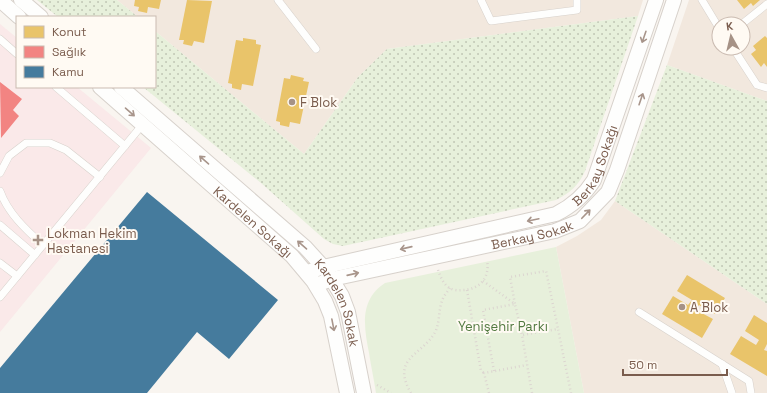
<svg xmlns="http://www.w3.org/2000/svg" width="767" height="393" viewBox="0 0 767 393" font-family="'Space Grotesk',sans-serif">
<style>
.residential{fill:#f2e8de;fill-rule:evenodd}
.medical{fill:#fae9e9}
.grass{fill:url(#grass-dots)}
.park{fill:#e7f0db}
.homes{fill:#e9c46a}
.health{fill:#f28482}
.public{fill:#457b9d}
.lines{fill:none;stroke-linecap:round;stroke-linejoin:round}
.lane-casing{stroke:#d7d1cb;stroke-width:8}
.street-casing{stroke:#d7d1cb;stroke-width:16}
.path{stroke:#dcd5d0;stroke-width:2.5;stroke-dasharray:1 3;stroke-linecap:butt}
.lane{stroke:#fefefd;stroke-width:7}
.street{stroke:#fefefd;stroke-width:14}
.oneway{stroke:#a8958b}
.poi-dot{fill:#a69286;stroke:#fffaf3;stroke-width:1.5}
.labels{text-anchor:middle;stroke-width:4;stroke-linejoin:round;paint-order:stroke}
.poi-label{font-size:13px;fill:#7a5c4d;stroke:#fffaf3;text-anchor:start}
.street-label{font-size:13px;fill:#7a5c4d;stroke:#fffaf3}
.park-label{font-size:13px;fill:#537a41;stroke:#fffaf3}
</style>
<defs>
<pattern id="grass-dots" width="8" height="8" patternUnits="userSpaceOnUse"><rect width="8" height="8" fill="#e7f0db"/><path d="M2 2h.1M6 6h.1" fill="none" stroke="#c0c6b4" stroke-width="1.8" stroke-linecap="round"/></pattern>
</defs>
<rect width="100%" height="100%" fill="#f9f5f0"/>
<g class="residential">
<path d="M117 0H643L638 16 387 49 358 77 304 154 155 31V17H138Z"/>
<path d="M689 0H767V101L667 65ZM719 24H743V48H719Z"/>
<path d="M615 201 767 304V393H584L556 247 577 236 601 220Z"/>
</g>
<path class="medical" d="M0 24 17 38V87H77L151 148 0 332Z"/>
<g class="grass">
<path d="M37 0H117L138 17H58Z"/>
<path d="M638 16 585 171C579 185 570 193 556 200L343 246 333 244 324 239 261 183 143 87H155V31L304 154 358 77 387 49Z"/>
<path d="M667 65 767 101V304L615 201Z"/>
</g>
<path class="park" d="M556 247 584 393H376C374 380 371 366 369 353 364 327 359 300 385 283Z"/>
<g class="homes">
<path d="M135 0H161L159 9 148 7 147 13 138 11 139 7 134 6Z"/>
<path d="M187 0 212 1 204 43 194 41 192 46 183 44 184 40H179Z"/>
<path d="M737 0H760L753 6 751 3 744 9Z"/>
<path d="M765 36 767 38V67L764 63 761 67 751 54 756 50 753 46Z"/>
<path d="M243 38 256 40V44L261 45 253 86 242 84 241 90 232 88V84L228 83 236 40 243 41Z"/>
<path d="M291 75 304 78 303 81 309 82 300 124 290 122 289 127 280 125V122L276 121 284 78 290 79Z"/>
<path d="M687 275 725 298 715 314 699 305 696 310 713 319 702 338 662 314 673 296 688 305 692 300 677 291Z"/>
<path d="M754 315 767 323V344L764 350 767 351V376L730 354 741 336 756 345 759 340 745 331Z"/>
</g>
<path class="health" d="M0 82 22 99 13 110 19 116 1 138Z"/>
<path class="public" d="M147 192 278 300 229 359 197 332 147 393H0V368Z"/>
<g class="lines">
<defs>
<g id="lane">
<path d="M278 0 316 49"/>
<path d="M481 0 491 21 577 10V0"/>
<path d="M702 0 719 28"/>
<path d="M742 24 767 4"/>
<path d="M0 39 17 54"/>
<path d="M733 48 757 85 767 88"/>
<path d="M56 87 125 146"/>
<path d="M0 173 9 156 26 143H50L66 150 100 177"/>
<path d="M0 191C8 213 25 229 43 245"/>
<path d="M0 225 35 255"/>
<path d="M0 263 17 276"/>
<path d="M0 297 143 124"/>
<path d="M639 312 749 381 751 393"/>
<path d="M722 364 732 393"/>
</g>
<g id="street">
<path d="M0 0 19 17"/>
<path d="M21 0 41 17"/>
<path id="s1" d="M100 87 292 256 313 281 325 301 331 316 347 393"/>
<path id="s2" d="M121 87 305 247 326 270 342 296 348 312 364 393"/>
<path id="s3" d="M308 272 323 267 556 214C572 206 584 196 594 180L656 0"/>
<path id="s4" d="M316 285 332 279 555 231 580 221 608 192 617 170 674 0"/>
</g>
</defs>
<use href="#lane" class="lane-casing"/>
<use href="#street" class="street-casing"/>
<g class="path">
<path d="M438 270C440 276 443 283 448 287 452 290 458 291 463 290 481 289 490 277 487 260"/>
<path d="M483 281 515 304 510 277 546 271 558 329"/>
<path d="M467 290 481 371 484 373"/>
<path d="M494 371 483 310 515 304 522 335"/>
<path d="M377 385 391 393"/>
<path d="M411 393C391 359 420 356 434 334 440 325 438 312 442 301 443 297 447 292 450 288"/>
<path d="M489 393 484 373 527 365"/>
<path d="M532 393 522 335 558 329 571 393"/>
</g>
<use href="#lane" class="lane"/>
<use href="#street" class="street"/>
</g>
<defs><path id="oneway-shaft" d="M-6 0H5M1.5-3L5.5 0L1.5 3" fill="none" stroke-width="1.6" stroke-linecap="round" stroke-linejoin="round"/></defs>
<g class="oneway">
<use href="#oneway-shaft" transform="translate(644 37) rotate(109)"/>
<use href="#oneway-shaft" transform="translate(641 99) rotate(-71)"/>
<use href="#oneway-shaft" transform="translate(130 112) rotate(41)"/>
<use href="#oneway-shaft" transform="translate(204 160) rotate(-139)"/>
<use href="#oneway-shaft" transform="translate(586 214) rotate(-46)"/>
<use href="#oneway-shaft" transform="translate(533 220) rotate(168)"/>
<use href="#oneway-shaft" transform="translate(302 245) rotate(-139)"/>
<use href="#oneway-shaft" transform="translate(406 248) rotate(167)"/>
<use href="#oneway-shaft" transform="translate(353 274) rotate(-13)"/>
<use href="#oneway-shaft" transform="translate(333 325) rotate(79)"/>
</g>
<g class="poi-dot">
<circle cx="292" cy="102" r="4"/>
<path d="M36 234h4v4h4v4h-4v4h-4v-4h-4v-4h4z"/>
<circle cx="682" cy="307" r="4"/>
</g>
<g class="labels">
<g class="poi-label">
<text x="300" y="107">F Blok</text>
<text x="47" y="238">Lokman Hekim<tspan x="47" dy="15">Hastanesi</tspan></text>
<text x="690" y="312">A Blok</text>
</g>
<g class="street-label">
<text dy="5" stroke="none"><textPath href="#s3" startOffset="320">Berkay Sokağı</textPath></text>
<text dy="5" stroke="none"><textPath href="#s1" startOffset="204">Kardelen Sokağı</textPath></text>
<text dy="5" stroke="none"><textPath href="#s4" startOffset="222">Berkay Sokak</textPath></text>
<text dy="5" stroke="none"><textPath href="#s2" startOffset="310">Kardelen Sokak</textPath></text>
</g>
<g class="park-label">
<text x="503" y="331">Yenişehir Parkı</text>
</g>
</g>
<rect x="16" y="16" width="140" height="72" fill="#fffaf3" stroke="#cabbb1"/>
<rect x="24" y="26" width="20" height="12" fill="#e9c46a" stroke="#cabbb1"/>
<text x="52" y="36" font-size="12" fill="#7a5c4d">Konut</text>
<rect x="24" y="46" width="20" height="12" fill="#f28482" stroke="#cabbb1"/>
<text x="52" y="56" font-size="12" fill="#7a5c4d">Sağlık</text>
<rect x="24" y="66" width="20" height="12" fill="#457b9d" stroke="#cabbb1"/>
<text x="52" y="76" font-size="12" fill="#7a5c4d">Kamu</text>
<g transform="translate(731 36) rotate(352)"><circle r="19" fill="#fffaf3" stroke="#cabbb1"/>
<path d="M0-3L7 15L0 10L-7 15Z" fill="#a69286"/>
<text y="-6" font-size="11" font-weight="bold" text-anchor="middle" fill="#7a5c4d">K</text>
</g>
<path d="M623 369v6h104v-6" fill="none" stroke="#7a5c4d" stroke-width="2"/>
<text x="629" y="369" font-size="12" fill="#7a5c4d" stroke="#fffaf3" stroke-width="3" paint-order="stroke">50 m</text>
</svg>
